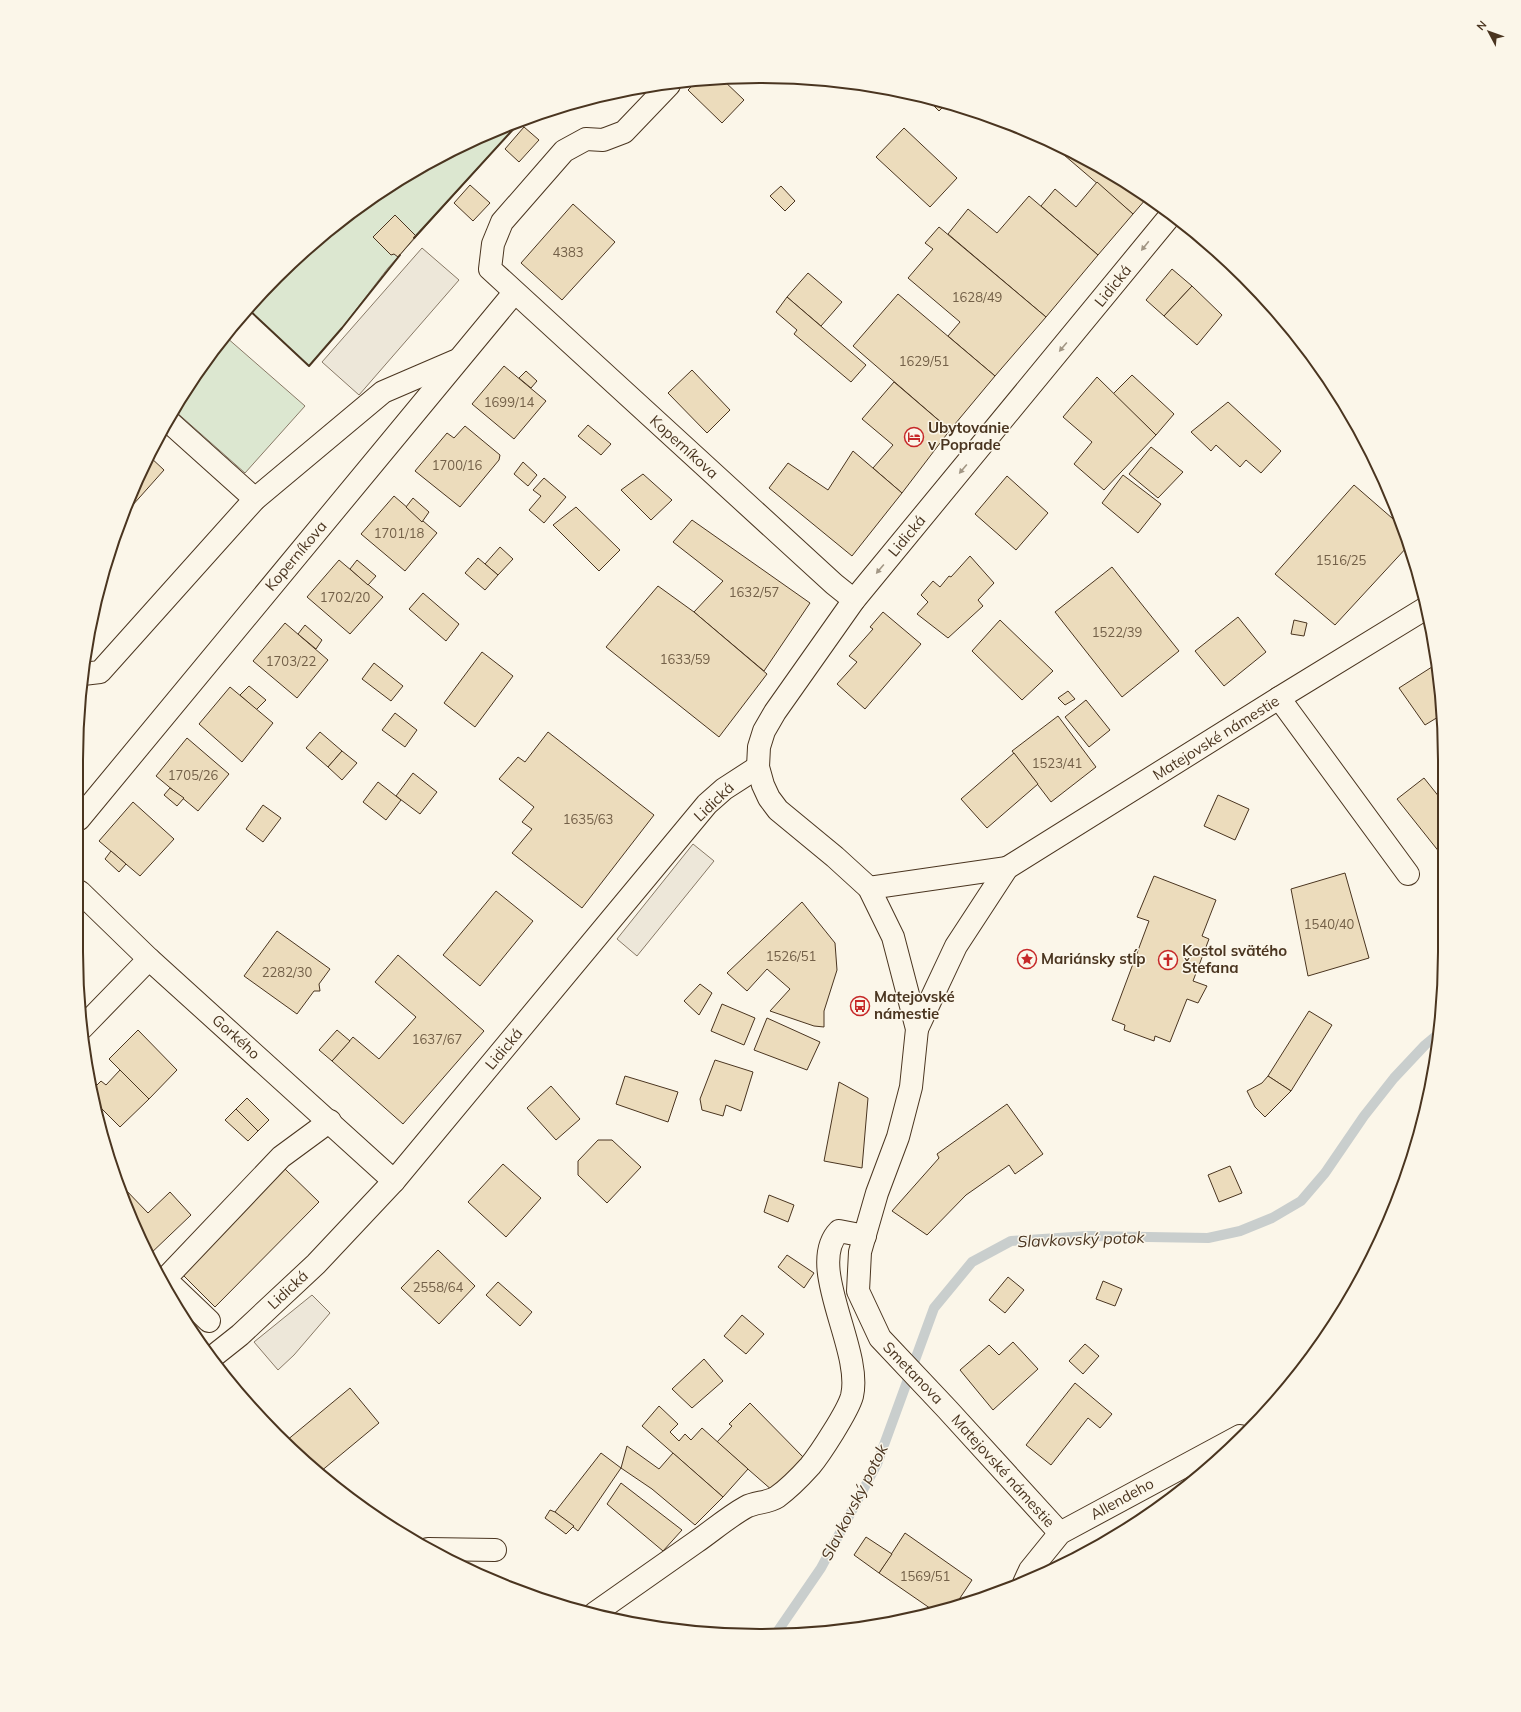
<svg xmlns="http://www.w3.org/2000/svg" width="1521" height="1712" viewBox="0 0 1521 1712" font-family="Mulish,sans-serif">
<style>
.green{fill:#dce7d0;stroke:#887966}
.parking{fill:#ede7d9;stroke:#887966}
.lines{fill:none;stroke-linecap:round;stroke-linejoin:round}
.stream{stroke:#c9cecd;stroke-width:10}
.building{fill:#ecdcbc;stroke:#4a3520}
.minor-casing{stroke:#4a3520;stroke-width:24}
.minor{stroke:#fbf6e9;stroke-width:22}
.wall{stroke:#4a3520;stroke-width:2}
.oneway{fill:#a29684}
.labels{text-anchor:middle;stroke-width:3;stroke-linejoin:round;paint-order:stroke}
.number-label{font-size:13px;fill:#725f47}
.street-label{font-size:15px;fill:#4a3520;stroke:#fbf6e9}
.poi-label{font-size:15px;font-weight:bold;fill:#4a3520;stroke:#fbf6e9;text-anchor:start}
.water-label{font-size:16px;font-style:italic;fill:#4a3520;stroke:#fbf6e9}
.rim{fill:none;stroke:#4a3520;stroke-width:2}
</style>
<rect width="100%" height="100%" fill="#fbf6e9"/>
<g class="green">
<path d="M519 123 388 268 342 328 309 366 247 308 344 218 458 147Z"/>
<path d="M226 337 305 406 245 473 174 410Z"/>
</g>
<g class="parking">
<path d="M422 248 459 280 359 395 322 362Z"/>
<path d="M693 844 714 861 637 956 617 939Z"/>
<path d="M312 1295 330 1313 294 1355 278 1370 254 1342Z"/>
</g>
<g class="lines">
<path class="stream" d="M775 1635 821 1568 877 1464 934 1308 972 1262 1011 1241 1088 1236 1208 1238 1240 1231 1272 1218 1301 1201 1325 1173 1364 1116 1394 1078 1425 1045 1437 1035"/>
</g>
<g class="building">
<path d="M716 77 721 78 744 100 722 123 688 90 698 80Z"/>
<path d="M928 100 946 104 939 111Z"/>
<path d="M524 127 539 140 519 162 505 149Z"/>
<path d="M904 128 957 178 930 207 876 157Z"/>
<path d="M1059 148 1103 168 1146 199 1133 214 1057 149Z"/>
<path d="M1097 182 1133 214 1098 255 1041 206 1055 189 1076 207Z"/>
<path d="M470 185 490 203 473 221 454 203Z"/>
<path d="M781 186 795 201 785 211 770 196Z"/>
<path d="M1029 196 1098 255 1046 317 948 234 968 209 997 233Z"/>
<path d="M573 204 615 242 562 300 521 263Z"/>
<path d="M395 215 416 236 398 257 394 254 391 255 373 237Z"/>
<path d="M939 227 1046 317 995 376 948 336 960 322 908 278 933 249 925 243Z"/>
<path d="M1172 269 1192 286 1164 316 1146 300Z"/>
<path d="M808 273 842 302 821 326 787 297Z"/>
<path d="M1192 286 1222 315 1197 345 1164 316Z"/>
<path d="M898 294 995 376 950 430 853 346Z"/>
<path d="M787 297 866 365 851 382 794 334 797 330 776 312Z"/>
<path d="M504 366 546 401 514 439 472 404Z"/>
<path d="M692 370 730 410 707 433 668 393Z"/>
<path d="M526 371 537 381 531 388 519 378Z"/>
<path d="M1132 375 1174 414 1156 435 1113 394Z"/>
<path d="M1097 377 1156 435 1104 490 1074 464 1092 442 1063 417Z"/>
<path d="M894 382 950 430 902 493 873 468 893 445 862 419Z"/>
<path d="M1228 402 1281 451 1261 473 1246 460 1240 467 1216 445 1211 451 1191 432Z"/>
<path d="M588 425 611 444 601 455 578 436Z"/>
<path d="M465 426 500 455 499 460 460 507 415 471 447 433 454 438Z"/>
<path d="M1151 447 1183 472 1158 498 1129 474Z"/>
<path d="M853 451 902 493 852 556 769 488 788 463 828 490Z"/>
<path d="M149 456 164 470 123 516 128 499Z"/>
<path d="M523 462 537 475 528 486 514 474Z"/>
<path d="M643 474 672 500 651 520 621 490Z"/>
<path d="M1123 475 1161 504 1138 533 1102 503Z"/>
<path d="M1007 476 1048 513 1016 550 975 514Z"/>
<path d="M544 478 566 497 544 523 529 510 541 496 533 490Z"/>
<path d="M1354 485 1400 525 1408 546 1335 625 1275 574Z"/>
<path d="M394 496 437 533 405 571 361 534Z"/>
<path d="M413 498 429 512 422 522 406 507Z"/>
<path d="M576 507 620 550 599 571 553 525Z"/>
<path d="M692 520 810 603 764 671 694 612 723 581 673 542Z"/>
<path d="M500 547 513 559 498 575 485 564Z"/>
<path d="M970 556 994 583 978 600 983 606 948 638 917 614 928 602 921 595 933 581 940 587 949 576 951 577Z"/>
<path d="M478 558 498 575 485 590 465 573Z"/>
<path d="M339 560 383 597 350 634 307 597Z"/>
<path d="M357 560 376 576 368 585 350 569Z"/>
<path d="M1112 567 1179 651 1122 697 1055 612Z"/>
<path d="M658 586 694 612 767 674 719 737 606 647Z"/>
<path d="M423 593 459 624 446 641 409 609Z"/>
<path d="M883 612 921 644 865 709 837 684 857 662 849 656 873 629 870 627Z"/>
<path d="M1238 617 1266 652 1224 686 1195 651Z"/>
<path d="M1000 620 1053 671 1022 700 972 651Z"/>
<path d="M1294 620 1307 623 1304 636 1291 634Z"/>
<path d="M285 623 328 660 297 698 253 661Z"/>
<path d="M305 625 322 640 316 649 298 634Z"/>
<path d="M482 652 513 676 475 727 444 703Z"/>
<path d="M374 663 403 686 391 701 362 679Z"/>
<path d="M1435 665 1443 714 1425 725 1399 688Z"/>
<path d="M249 686 266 700 256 710 240 695Z"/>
<path d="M230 687 273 723 242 762 199 724Z"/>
<path d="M1068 691 1075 699 1065 705 1058 698Z"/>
<path d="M1086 700 1110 730 1089 747 1065 717Z"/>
<path d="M395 713 417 730 405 747 382 730Z"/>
<path d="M1058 716 1096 767 1051 802 1012 751Z"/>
<path d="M320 732 342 751 328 767 306 748Z"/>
<path d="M548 732 654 815 582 908 512 853 532 829 522 822 534 807 499 779 518 757 525 762Z"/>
<path d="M187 738 229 774 198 811 156 776Z"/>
<path d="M342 751 357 763 342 780 328 767Z"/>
<path d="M1014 753 1038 784 987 828 961 799Z"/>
<path d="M413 773 437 792 420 814 396 796Z"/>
<path d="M1424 778 1444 803V858L1397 799Z"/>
<path d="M378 782 401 800 386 820 363 802Z"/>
<path d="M170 788 184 798 177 806 164 795Z"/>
<path d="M1218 795 1249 809 1235 840 1204 826Z"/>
<path d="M133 802 174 839 140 876 99 841Z"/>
<path d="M263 805 281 818 263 842 246 829Z"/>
<path d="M111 851 126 864 119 872 105 859Z"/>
<path d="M1345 873 1369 958 1308 976 1291 889Z"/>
<path d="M1154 876 1216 900 1202 936 1209 939 1193 981 1207 986 1198 1003 1187 999 1170 1042 1155 1036 1154 1041 1124 1030 1125 1025 1112 1020 1149 921 1137 917Z"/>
<path d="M496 891 533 921 480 986 443 955Z"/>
<path d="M802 902 835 943 837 970 824 1011V1027L814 1026 770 1011 790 989 767 969 747 991 727 973Z"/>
<path d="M277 931 330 969 319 984 320 991H314L297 1014 244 976Z"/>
<path d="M398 955 484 1031 403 1124 332 1061 353 1037 379 1059 416 1017 375 982Z"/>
<path d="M700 984 712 993 699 1015 684 1001Z"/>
<path d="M722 1004 755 1018 744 1045 711 1031Z"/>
<path d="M1309 1011 1332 1025 1291 1091 1268 1076Z"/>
<path d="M767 1018 820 1042 807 1070 754 1050Z"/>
<path d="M138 1030 177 1070 149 1099 109 1059Z"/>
<path d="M337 1030 350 1041 332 1061 319 1050Z"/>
<path d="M715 1060 753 1072 741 1111 726 1105 723 1116 702 1110 700 1099Z"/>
<path d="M120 1070 149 1099 120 1127 94 1101 92 1090 101 1081 106 1085Z"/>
<path d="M625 1076 678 1092 668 1122 616 1104Z"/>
<path d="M1268 1076 1291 1091 1265 1117 1255 1107 1247 1091 1262 1083Z"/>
<path d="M839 1082 868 1098 862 1168 824 1161Z"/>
<path d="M551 1086 580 1119 556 1140 527 1108Z"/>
<path d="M247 1098 269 1120 258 1131 236 1109Z"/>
<path d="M1007 1104 1043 1154 1015 1174 1009 1165 966 1195 927 1235 892 1211 939 1158 937 1154Z"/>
<path d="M236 1109 258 1131 248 1141 225 1120Z"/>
<path d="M598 1140H612L641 1167 607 1203 578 1175V1161Z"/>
<path d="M503 1164 541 1198 506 1237 468 1202Z"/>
<path d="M1230 1166 1242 1193 1219 1202 1208 1175Z"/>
<path d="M285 1169 319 1202 215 1307 181 1273Z"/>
<path d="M123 1187 148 1213 170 1192 191 1215 148 1256 122 1188Z"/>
<path d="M769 1195 794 1205 788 1222 764 1212Z"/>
<path d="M438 1250 475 1286 439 1324 401 1288Z"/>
<path d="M787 1255 814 1273 804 1288 778 1267Z"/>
<path d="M1008 1277 1024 1290 1005 1313 989 1300Z"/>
<path d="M1103 1281 1122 1289 1115 1306 1096 1299Z"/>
<path d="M498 1282 532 1312 520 1326 486 1295Z"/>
<path d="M742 1315 764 1334 746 1354 724 1336Z"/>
<path d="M1013 1342 1038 1369 993 1410 960 1370 989 1345 999 1355Z"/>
<path d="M1085 1344 1099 1356 1083 1374 1069 1361Z"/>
<path d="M704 1359 723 1381 692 1408 672 1389Z"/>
<path d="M1075 1383 1112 1414 1100 1428 1088 1418 1051 1465 1026 1445Z"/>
<path d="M350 1388 379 1423 320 1472 286 1441Z"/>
<path d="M750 1403 805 1459 773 1491 717 1442 732 1426 729 1424Z"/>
<path d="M659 1406 678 1424 670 1432 679 1441 685 1434 691 1440 702 1428 748 1469 723 1497 642 1426Z"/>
<path d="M627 1446 659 1469 673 1453 723 1497 695 1525 652 1489 621 1468Z"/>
<path d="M601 1453 621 1468 578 1531 555 1512Z"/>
<path d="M621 1483 682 1530 663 1551 607 1504Z"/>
<path d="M550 1510 555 1512 574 1526 566 1534 545 1518Z"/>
<path d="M905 1533 972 1580 954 1607 937 1613 879 1573Z"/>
<path d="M866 1537 892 1554 879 1573 854 1555Z"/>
</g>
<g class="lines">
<defs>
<g id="minor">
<path d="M669 85 624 132 603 140 586 139 564 151 502 222 493 244 490 269 834 584 854 600"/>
<path d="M167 420 255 499"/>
<path d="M83 674 100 672 255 499 383 392 455 361"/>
<path d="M1279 698 1408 874"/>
<path d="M79 819 514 293"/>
<path d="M869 888 1007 868"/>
<path d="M80 892 149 959"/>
<path d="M82 1028 149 959 394 1181"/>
<path d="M917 1029 956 946 1007 868 1279 698 1426 608"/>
<path d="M209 1321 165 1279 281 1157 330 1121"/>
<path d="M211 1358 240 1335 316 1264 394 1181 707 804 724 789 758 767"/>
<path d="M1060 1533 947 1409 880 1338 858 1291 860 1252 877 1193 898 1137 911 1087 917 1029 893 937 869 888 835 857 778 810 769 798 763 785 758 767 759 747 764 731 775 712 854 600 1170 216"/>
<path d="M428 1549 495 1550"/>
<path d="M1024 1583 1030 1570 1060 1533 1240 1436"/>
<path d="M595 1613C629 1589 662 1566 696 1542 712 1531 728 1517 746 1507 755 1502 768 1503 777 1497 788 1489 801 1476 810 1466 820 1454 848 1411 852 1396 863 1349 805 1266 839 1231L865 1236"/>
</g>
</defs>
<use href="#minor" class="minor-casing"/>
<use href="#minor" class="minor"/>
<g class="wall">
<path d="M414 238 519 123"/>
<path d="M247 308 309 366 342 328 400 255"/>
</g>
</g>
<defs><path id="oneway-solid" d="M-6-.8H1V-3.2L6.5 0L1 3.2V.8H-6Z"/></defs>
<g class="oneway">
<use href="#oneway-solid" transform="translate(1145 246) rotate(129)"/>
<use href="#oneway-solid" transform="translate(1063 347) rotate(130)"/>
<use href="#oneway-solid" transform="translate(963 469) rotate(130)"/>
<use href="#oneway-solid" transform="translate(880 569) rotate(130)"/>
</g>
<defs>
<symbol id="hotel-ring" viewBox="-11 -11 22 22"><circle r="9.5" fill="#fbf6e9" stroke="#c62828" stroke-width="1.5"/><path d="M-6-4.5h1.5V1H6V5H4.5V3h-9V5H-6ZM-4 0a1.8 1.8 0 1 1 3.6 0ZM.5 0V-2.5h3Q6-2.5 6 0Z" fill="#c62828"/></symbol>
<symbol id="sight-ring" viewBox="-11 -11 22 22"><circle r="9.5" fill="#fbf6e9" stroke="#c62828" stroke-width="1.5"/><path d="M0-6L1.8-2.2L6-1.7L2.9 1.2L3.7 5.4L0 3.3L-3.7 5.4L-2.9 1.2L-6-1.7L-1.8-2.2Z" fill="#c62828"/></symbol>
<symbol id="church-ring" viewBox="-11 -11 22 22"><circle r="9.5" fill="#fbf6e9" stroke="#c62828" stroke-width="1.5"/><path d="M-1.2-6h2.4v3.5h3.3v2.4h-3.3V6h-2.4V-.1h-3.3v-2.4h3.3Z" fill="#c62828"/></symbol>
<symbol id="bus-ring" viewBox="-11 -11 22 22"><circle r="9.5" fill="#fbf6e9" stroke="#c62828" stroke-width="1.5"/><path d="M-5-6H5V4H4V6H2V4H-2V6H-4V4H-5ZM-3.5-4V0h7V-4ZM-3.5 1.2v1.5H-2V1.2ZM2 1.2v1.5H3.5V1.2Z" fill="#c62828"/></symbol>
</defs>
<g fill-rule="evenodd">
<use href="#hotel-ring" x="903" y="426" width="22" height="22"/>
<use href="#sight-ring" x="1016" y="948" width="22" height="22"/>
<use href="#church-ring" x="1157" y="949" width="22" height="22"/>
<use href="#bus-ring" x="849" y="995" width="22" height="22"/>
</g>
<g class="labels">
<g class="number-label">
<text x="568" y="257">4383</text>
<text x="977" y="302">1628/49</text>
<text x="924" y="366">1629/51</text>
<text x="509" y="407">1699/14</text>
<text x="457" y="470">1700/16</text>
<text x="399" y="538">1701/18</text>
<text x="1341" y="565">1516/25</text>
<text x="754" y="597">1632/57</text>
<text x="345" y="602">1702/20</text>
<text x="1117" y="637">1522/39</text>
<text x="685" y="664">1633/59</text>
<text x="291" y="666">1703/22</text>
<text x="1057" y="768">1523/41</text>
<text x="193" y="780">1705/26</text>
<text x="588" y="824">1635/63</text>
<text x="1329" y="929">1540/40</text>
<text x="791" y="961">1526/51</text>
<text x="287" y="977">2282/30</text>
<text x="437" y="1044">1637/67</text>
<text x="438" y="1292">2558/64</text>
<text x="925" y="1581">1569/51</text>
</g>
<g class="street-label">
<text transform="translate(1113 286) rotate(-51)" y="5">Lidická</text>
<text transform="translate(684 447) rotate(42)" y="5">Koperníkova</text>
<text transform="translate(907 536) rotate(-50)" y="5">Lidická</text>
<text transform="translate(296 556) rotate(-50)" y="5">Koperníkova</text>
<text transform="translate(1216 738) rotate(-32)" y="5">Matejovské námestie</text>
<text transform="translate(714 802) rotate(-44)" y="5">Lidická</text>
<text transform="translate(236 1037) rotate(42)" y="5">Gorkého</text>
<text transform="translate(504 1049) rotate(-50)" y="5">Lidická</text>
<text transform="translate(288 1290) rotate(-43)" y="5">Lidická</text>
<text transform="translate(913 1373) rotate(46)" y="5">Smetanova</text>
<text transform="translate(1003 1471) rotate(48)" y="5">Matejovské námestie</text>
<text transform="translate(1122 1499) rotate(-29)" y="5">Allendeho</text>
</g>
<g class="poi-label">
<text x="928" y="433">Ubytovanie<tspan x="928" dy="17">v Poprade</tspan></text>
<text x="1182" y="956">Kostol svätého<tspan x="1182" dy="17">Štefana</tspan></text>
<text x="1041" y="964">Mariánsky stĺp</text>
<text x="874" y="1002">Matejovské<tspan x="874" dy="17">námestie</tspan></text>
</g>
<g class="water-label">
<text transform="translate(1081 1239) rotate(-2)" y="6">Slavkovský potok</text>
<text transform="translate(854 1502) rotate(-63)" y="6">Slavkovský potok</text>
</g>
</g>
<path d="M0 0H1521V1712H0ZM760 83H761A677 677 0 0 1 1438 760V952A677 677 0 0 1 761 1629H760A677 677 0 0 1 83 952V760A677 677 0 0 1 760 83Z" fill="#fbf6e9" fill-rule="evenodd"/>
<path class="rim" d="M760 83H761A677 677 0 0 1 1438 760V952A677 677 0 0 1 761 1629H760A677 677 0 0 1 83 952V760A677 677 0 0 1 760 83Z"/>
<g transform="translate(1489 32) rotate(311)" stroke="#fbf6e9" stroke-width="3" paint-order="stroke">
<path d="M0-3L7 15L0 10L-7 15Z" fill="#4a3520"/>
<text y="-6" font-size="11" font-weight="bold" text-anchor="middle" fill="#4a3520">N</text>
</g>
</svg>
